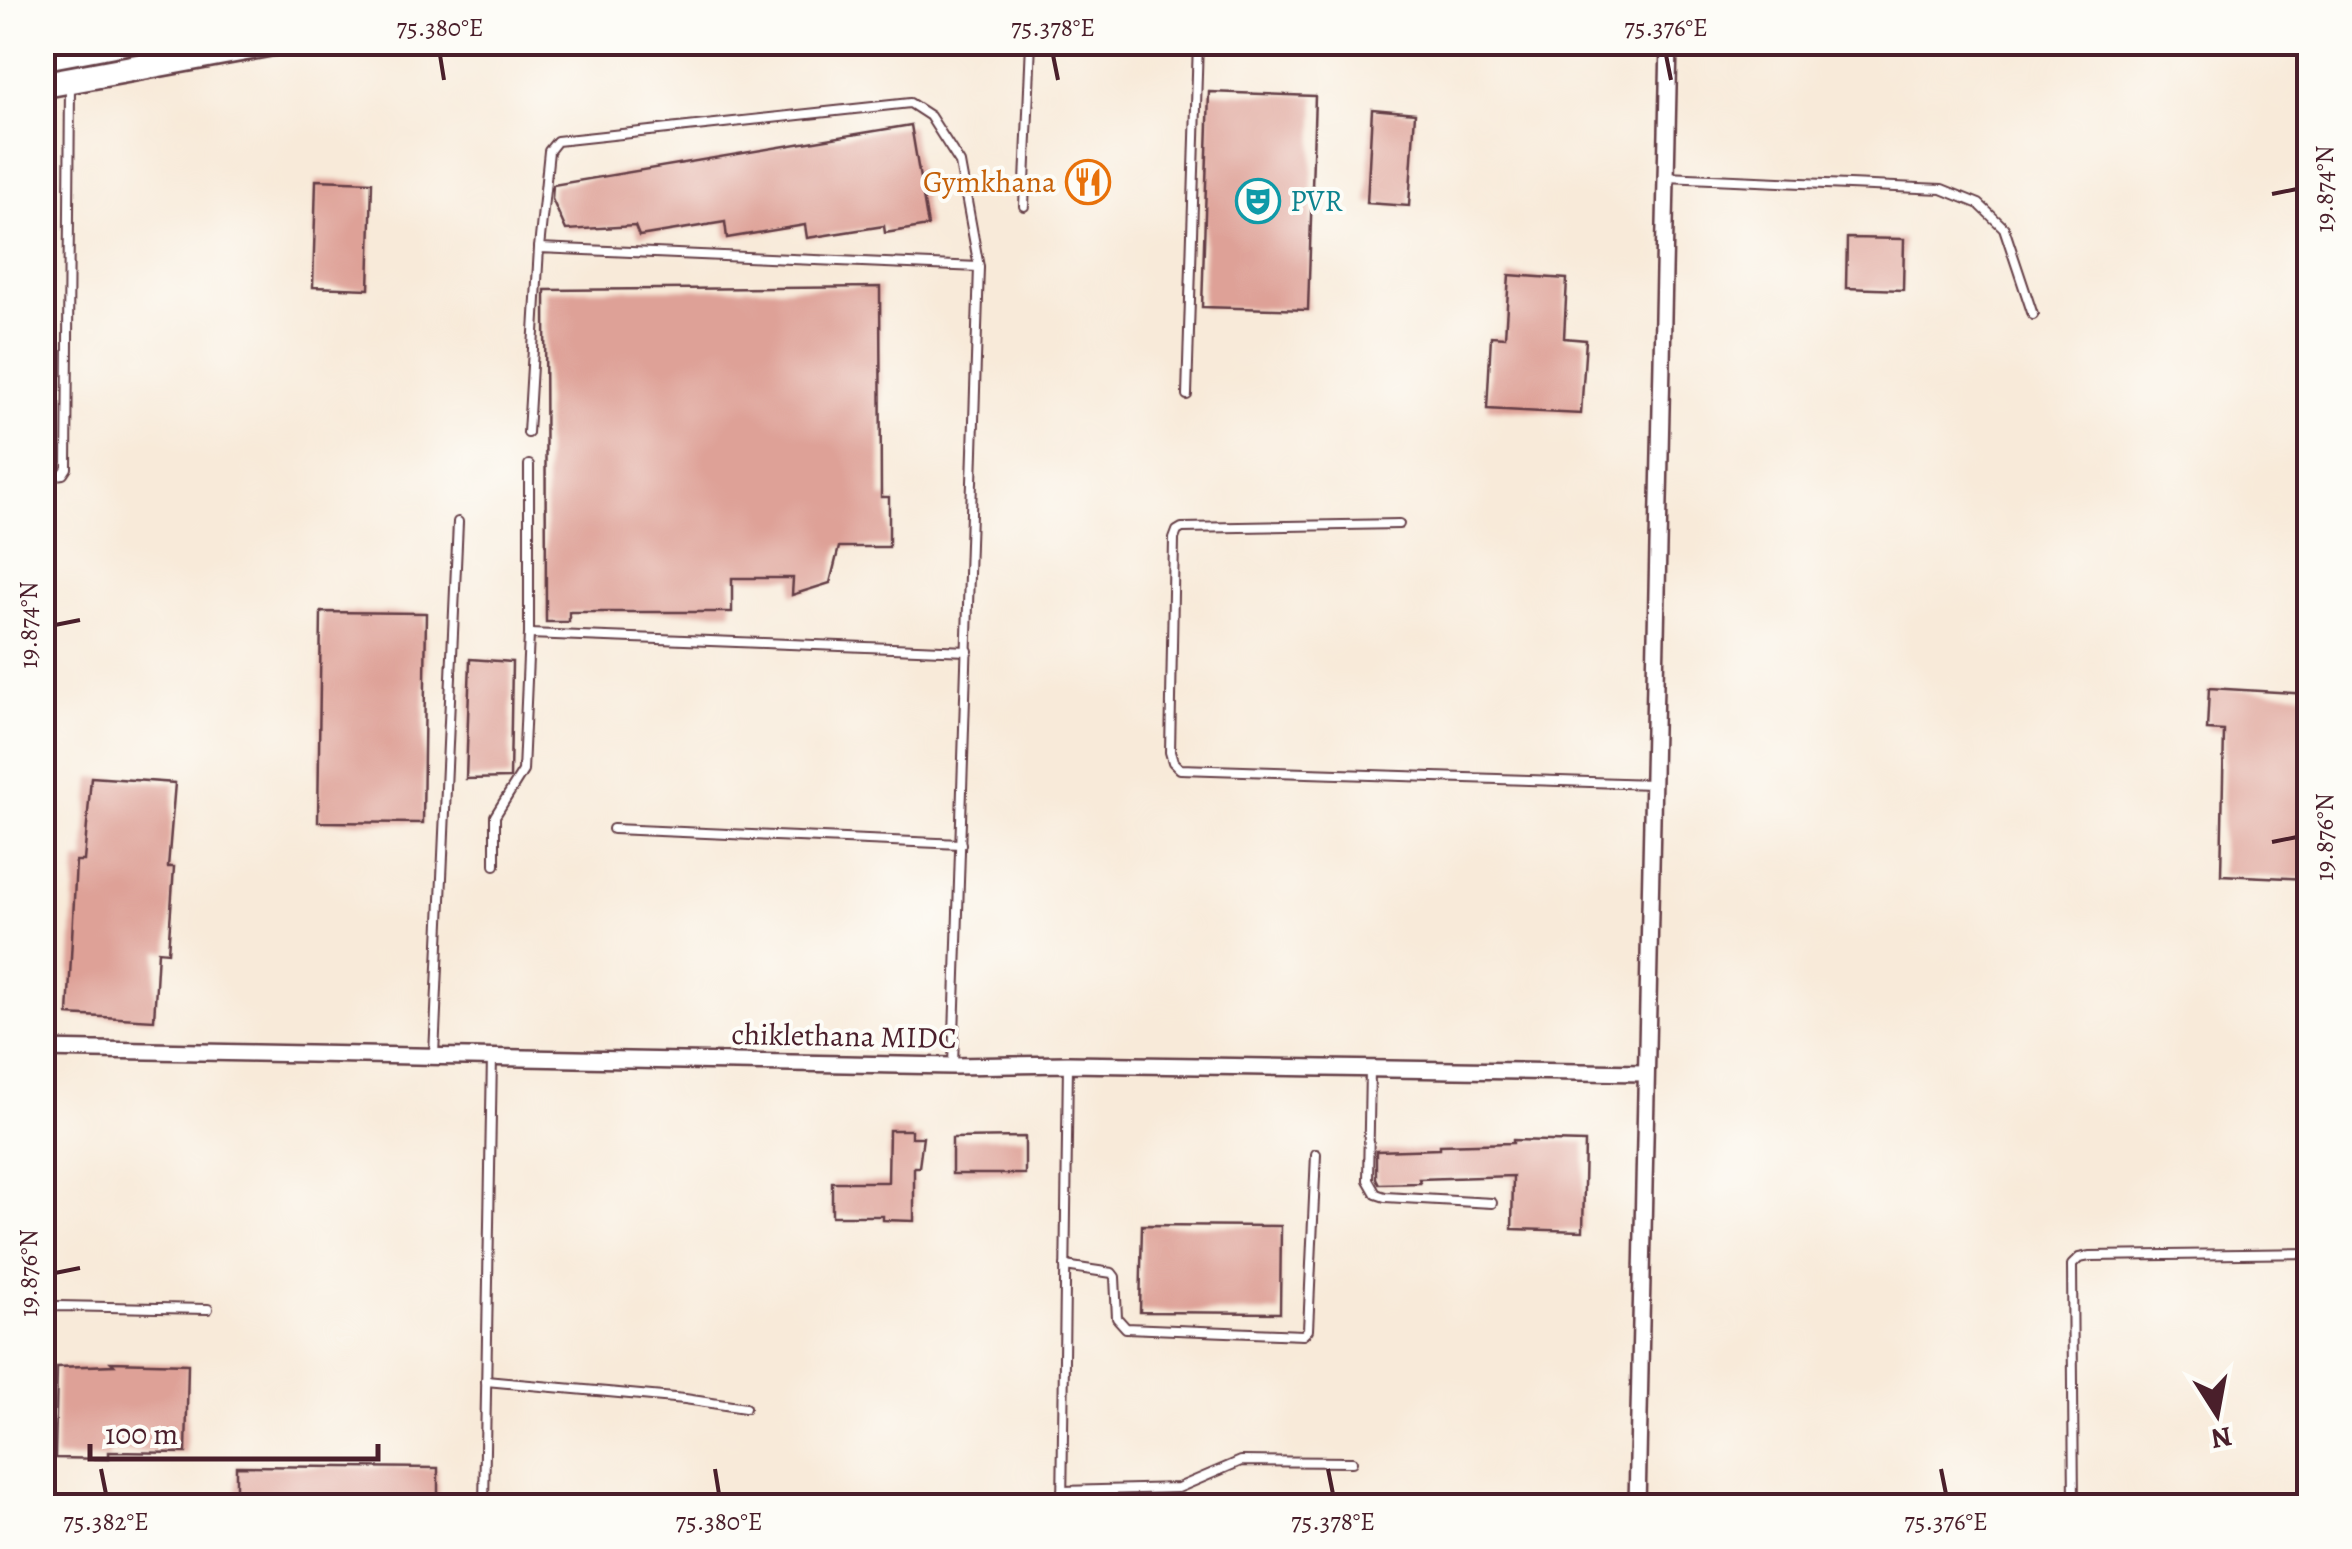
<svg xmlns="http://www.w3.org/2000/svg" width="2352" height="1549" viewBox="0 0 2352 1549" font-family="Alegreya,serif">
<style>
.building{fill:#dea197}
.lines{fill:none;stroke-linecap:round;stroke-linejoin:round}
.service-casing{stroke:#643d45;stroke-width:12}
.minor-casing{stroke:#643d45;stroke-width:20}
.primary-casing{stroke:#643d45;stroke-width:30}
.service{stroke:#fff;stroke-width:8}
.minor{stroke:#fff;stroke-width:15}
.primary{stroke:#fff;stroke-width:25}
.ticks{fill:none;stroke:#4a1f2b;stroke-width:4}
.labels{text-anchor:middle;stroke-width:8;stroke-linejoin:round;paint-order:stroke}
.food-label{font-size:30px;fill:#c56008;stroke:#fdfcf7;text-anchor:end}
.culture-label{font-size:30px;fill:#0d838f;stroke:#fdfcf7;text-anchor:start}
.street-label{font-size:30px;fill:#4a1f2b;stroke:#fdfcf7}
.neatline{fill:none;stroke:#4a1f2b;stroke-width:4}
.ticks-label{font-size:25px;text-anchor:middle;fill:#4a1f2b}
</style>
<rect width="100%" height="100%" fill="#fdfcf7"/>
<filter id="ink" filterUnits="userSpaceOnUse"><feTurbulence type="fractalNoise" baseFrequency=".01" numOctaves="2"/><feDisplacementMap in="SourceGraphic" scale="20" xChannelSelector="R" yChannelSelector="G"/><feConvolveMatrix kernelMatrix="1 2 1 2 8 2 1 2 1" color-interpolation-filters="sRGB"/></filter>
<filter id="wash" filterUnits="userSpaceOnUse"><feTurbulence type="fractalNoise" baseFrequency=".0048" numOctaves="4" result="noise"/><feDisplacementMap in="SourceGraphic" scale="40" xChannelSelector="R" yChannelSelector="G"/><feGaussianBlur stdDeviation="2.25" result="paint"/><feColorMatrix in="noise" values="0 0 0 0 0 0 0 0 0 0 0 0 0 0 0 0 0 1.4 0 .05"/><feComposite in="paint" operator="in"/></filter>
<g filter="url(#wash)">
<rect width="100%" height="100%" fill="#f8ead9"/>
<g id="blocks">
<g class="building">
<path d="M1209 92 1315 96 1308 310 1202 307Z"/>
<path d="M1372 109 1415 113 1409 206 1367 203Z"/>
<path d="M911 125 928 226 885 233 884 226 807 238 805 225 727 238 725 222 639 236 635 226 566 230 552 199 553 185Z"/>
<path d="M316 180 372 182 369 289 313 287Z"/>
<path d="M1847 238 1904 239 1903 290 1846 288Z"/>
<path d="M1509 275 1567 279 1564 338 1586 340 1581 414 1487 409 1491 336 1505 337Z"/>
<path d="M880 287 881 497H889V547H839L830 583 792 595 793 578H732V612H569V622H546L545 290Z"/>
<path d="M321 612 426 613 423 823 318 822Z"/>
<path d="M470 659 512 662 510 778 466 779Z"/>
<path d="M2209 688 2310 694V879L2221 875 2224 731 2207 730Z"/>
<path d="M91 777 175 783 168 867H174L168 952 158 951 154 1020 68 1015 76 861H84Z"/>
<path d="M889 1130H911V1137H923L919 1167H914V1221L883 1220V1216H832V1182H888Z"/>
<path d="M1025 1137V1174H952V1138Z"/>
<path d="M1513 1140 1585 1142 1583 1231 1512 1229 1513 1176 1419 1179 1420 1183 1379 1184 1376 1178V1151L1440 1149V1145L1513 1143Z"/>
<path d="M1142 1225 1281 1226 1280 1313 1140 1312Z"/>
<path d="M111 1362 188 1364 186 1453 109 1452V1459L55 1458 57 1367 114 1365Z"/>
<path d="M236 1466 438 1468V1506H236Z"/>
</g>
</g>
</g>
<g filter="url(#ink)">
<use href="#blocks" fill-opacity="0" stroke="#643d45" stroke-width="2.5"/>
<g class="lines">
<defs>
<g id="service">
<path d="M1666 177 1942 189 1979 204 2004 228 2033 315"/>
<path d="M1024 206 1031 42"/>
<path d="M539 248 549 151 557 141 910 103 930 116 960 163 979 267 953 1066"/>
<path d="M1187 395 1198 42"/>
<path d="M528 433 539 248 979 267"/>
<path d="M42 477 63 474 67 468 70 85"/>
<path d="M1399 524 1182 528 1177 531 1174 539 1170 752 1173 762 1180 769 1652 784"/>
<path d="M529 634 968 651"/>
<path d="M613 829 961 844"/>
<path d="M495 865V816L523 771 529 634V465"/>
<path d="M434 1055 458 522"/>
<path d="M1370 1069 1368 1180 1376 1194 1385 1197 1492 1203"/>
<path d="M1065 1266 1112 1273 1115 1277 1117 1318 1126 1328 1303 1335 1308 1330 1316 1154"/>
<path d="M42 1310 58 1306 208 1309"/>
<path d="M486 1381 685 1399 745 1408"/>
<path d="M1062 1491 1178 1488 1241 1461 1352 1462"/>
<path d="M484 1506 492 1056"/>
<path d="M1062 1506 1068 1064"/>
<path d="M2074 1506 2072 1265 2079 1258 2090 1256 2310 1253"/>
</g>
<g id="minor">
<path d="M42 1049 953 1066 1068 1064 1645 1073"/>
<path d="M1637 1506 1669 42"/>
</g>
<g id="primary">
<path d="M42 57 122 42"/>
<path d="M42 85 276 42"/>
</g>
</defs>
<use href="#service" class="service-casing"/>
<use href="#minor" class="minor-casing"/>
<use href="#primary" class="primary-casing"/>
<use href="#service" class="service"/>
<use href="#minor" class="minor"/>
<use href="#primary" class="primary"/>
</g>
</g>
<path class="ticks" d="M440 55 444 80M1053 55 1058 80M1666 55 1671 80M2272 194 2297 189M55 625 80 620M2272 842 2297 837M55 1273 80 1268M101 1469 106 1494M715 1469 719 1494M1328 1469 1333 1494M1941 1469 1946 1494"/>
<defs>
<symbol id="restaurant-ring" viewBox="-11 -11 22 22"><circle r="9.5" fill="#fdfcf7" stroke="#e8710a" stroke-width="1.5"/><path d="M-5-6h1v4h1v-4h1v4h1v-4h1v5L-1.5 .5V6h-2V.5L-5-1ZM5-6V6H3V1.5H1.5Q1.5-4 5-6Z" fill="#e8710a"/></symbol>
<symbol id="theatre-ring" viewBox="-11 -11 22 22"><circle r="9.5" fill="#fdfcf7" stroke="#0f9aa8" stroke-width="1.5"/><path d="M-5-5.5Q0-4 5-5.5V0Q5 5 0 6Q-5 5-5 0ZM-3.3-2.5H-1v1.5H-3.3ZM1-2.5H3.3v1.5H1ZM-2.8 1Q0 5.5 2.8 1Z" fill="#0f9aa8"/></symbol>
</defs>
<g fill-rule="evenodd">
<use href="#restaurant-ring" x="1063" y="157" width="50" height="50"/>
<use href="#theatre-ring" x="1233" y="176" width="50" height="50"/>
</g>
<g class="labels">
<g class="food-label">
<text x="1056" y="192">Gymkhana</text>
</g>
<g class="culture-label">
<text x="1290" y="211">PVR</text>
</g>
<g class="street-label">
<text transform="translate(844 1036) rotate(1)" y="10">chiklethana MIDC</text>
</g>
</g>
<rect width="2352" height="1549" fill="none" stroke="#fdfcf7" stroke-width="110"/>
<g transform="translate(2217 1414) rotate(169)" stroke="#fdfcf7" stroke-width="8" paint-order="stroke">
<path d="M0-8L18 38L0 25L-18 38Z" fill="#4a1f2b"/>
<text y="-15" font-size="28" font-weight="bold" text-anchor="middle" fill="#4a1f2b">N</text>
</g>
<path d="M90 1444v15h288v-15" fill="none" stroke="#4a1f2b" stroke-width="5"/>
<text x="105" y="1444" font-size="30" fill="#4a1f2b" stroke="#fdfcf7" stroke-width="8" paint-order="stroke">100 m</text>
<rect x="55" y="55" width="2242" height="1439" class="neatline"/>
<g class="ticks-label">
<text x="440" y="36">75.380°E</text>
<text x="1053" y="36">75.378°E</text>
<text x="1666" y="36">75.376°E</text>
<text transform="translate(2324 189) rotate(-90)" y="9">19.874°N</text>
<text transform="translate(28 625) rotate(-90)" y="9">19.874°N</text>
<text transform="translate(2324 837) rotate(-90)" y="9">19.876°N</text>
<text transform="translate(28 1273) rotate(-90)" y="9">19.876°N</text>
<text x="106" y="1530">75.382°E</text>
<text x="719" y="1530">75.380°E</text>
<text x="1333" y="1530">75.378°E</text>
<text x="1946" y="1530">75.376°E</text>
</g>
</svg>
